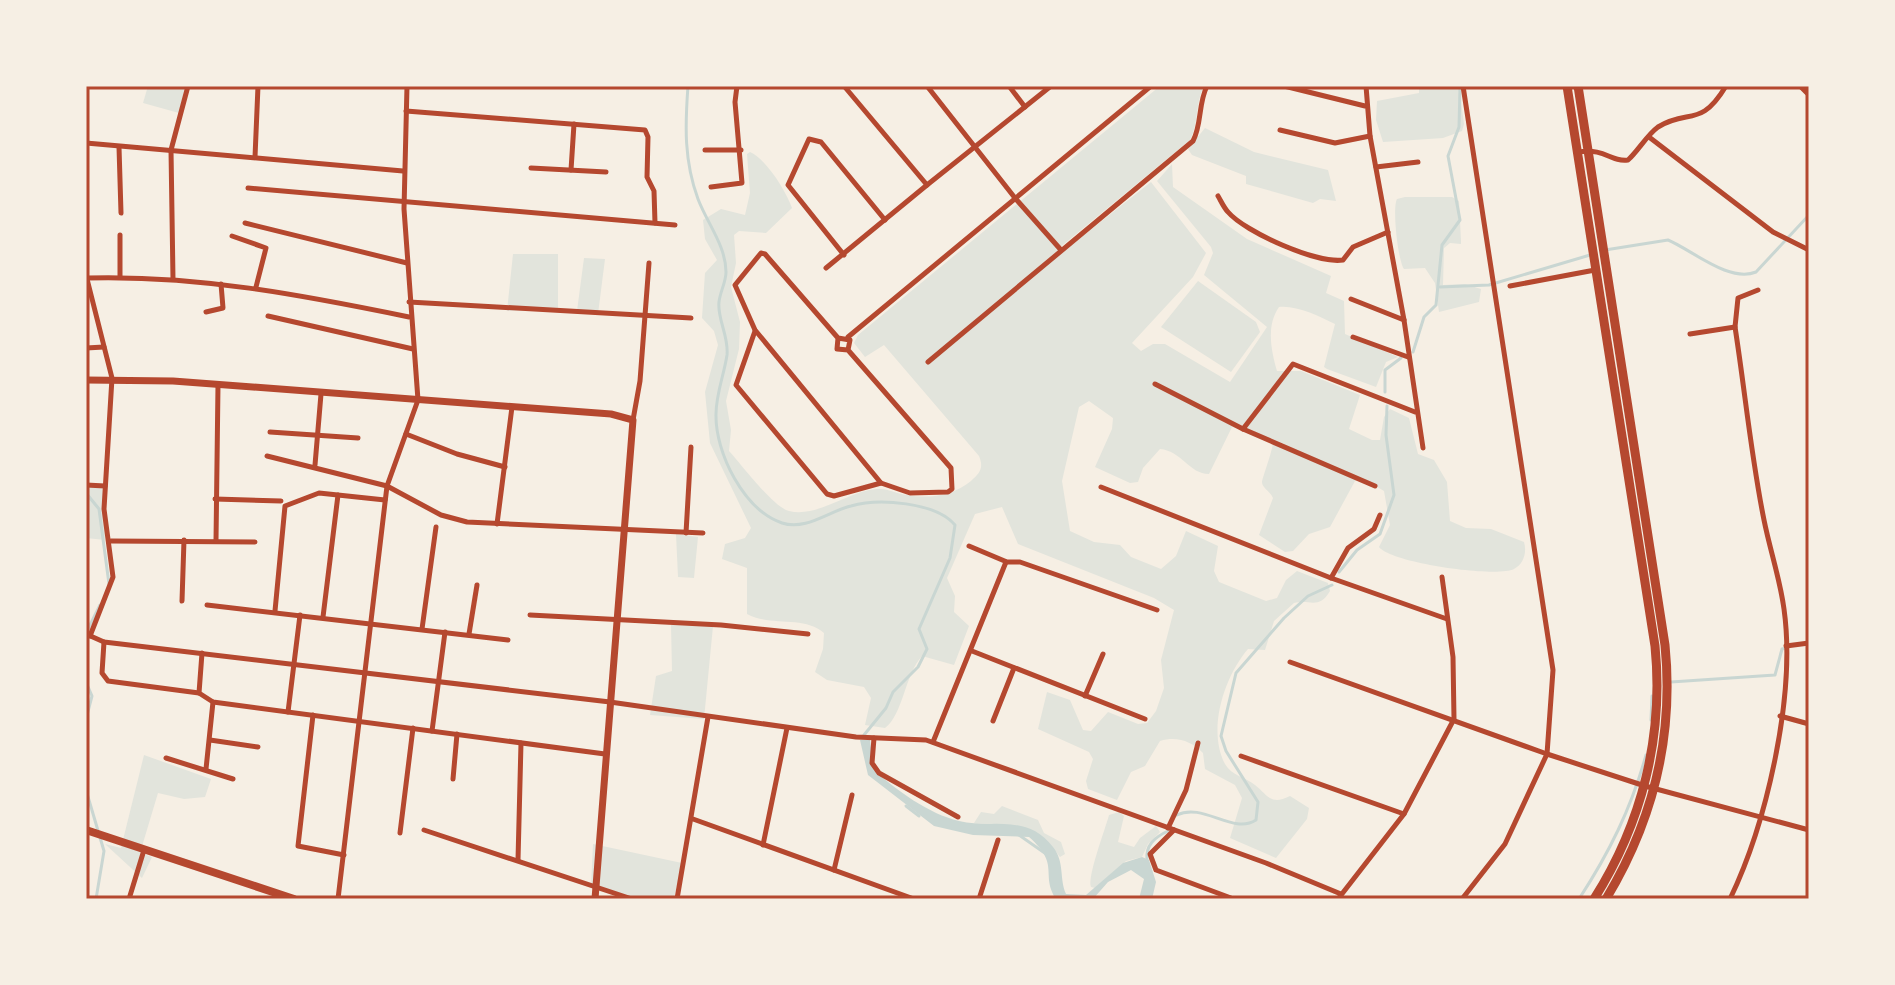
<svg xmlns="http://www.w3.org/2000/svg" width="1895" height="985" viewBox="0 0 1895 985" font-family="'Source Serif 4',serif">
<style>
.green{fill:#e2e4dc}
.water{fill:#c9d6d2}
.lines{fill:none;stroke-linecap:round;stroke-linejoin:round}
.stream{stroke:#c9d6d2;stroke-width:3}
.minor{stroke:#b5482f;stroke-width:5}
.tertiary{stroke:#b5482f;stroke-width:7}
.primary{stroke:#b5482f;stroke-width:8}
.trunk{stroke:#b5482f;stroke-width:9}
.neatline{fill:none;stroke:#b5482f;stroke-width:3}
</style>
<rect width="100%" height="100%" fill="#f6efe4"/>
<g class="green">
<path d="M148 86H185L179 113 143 103Z"/>
<path d="M1160 86H1204C1195 103 1199 123 1190 140L1058 249 1060 254 1151 182 1206 253 1193 277 1132 343 1141 351 1153 344H1165L1230 382 1267 327 1204 275 1213 253 1211 247 1157 181 1172 164 1173 187 1247 239 1331 276 1326 293 1344 301 1345 334 1398 357 1386 362 1376 387 1327 369 1324 367 1335 324C1319 316 1296 305 1279 307 1266 326 1271 350 1277 371H1301L1360 395 1349 429 1372 440H1380L1384 417 1390 409 1409 418 1418 454 1434 460 1447 482 1450 521 1466 528 1491 529 1524 542C1527 552 1524 564 1514 569 1496 578 1391 563 1379 547L1390 525 1384 491 1362 478 1355 481 1330 527 1309 534 1293 551 1285 552 1259 535 1273 498C1270 491 1262 488 1262 482 1262 479 1272 452 1273 443L1244 429 1232 427 1209 474C1189 474 1182 451 1160 449L1143 468 1138 482 1130 483 1095 467 1112 429 1113 418 1089 401 1079 407 1062 481 1070 531 1094 542 1120 545 1131 557 1161 569 1176 556 1186 531 1218 546 1214 571 1219 582 1266 601 1277 598 1286 580 1297 571 1328 583 1330 591C1319 610 1310 599 1294 603L1274 621 1265 650 1248 649C1224 677 1207 730 1225 764 1232 776 1245 777 1255 785 1268 795 1270 806 1290 796L1309 808 1307 819 1276 858 1230 838 1242 798 1235 785 1205 769 1203 753C1191 741 1177 736 1160 741L1145 766 1131 772 1117 800 1088 789 1086 781 1093 759 1089 752 1038 729 1047 692 1070 700 1083 730 1091 731 1108 712 1138 724 1147 723 1156 711 1164 688 1161 660 1174 610 1154 598 1018 544 1002 507 975 514 947 578 955 596 954 612 969 626 954 665 922 656C905 674 903 715 885 728L865 725 871 698 864 687 827 680 815 672 823 649 824 633C804 615 771 627 747 614V568L722 559 725 544 745 538 751 528 710 443 705 392 718 345 714 331 702 318 705 273 717 260 705 239 703 220 721 209 745 215 750 193 747 154 750 152C766 159 786 191 792 208L766 233 739 231 734 235 736 263 731 287 740 322 739 349 726 401 731 430 729 451C741 464 774 508 789 511 818 518 848 491 877 489 888 488 897 494 907 495 929 499 953 496 971 481 980 473 984 468 979 456L884 345 865 357 854 343 858 335Z"/>
<path d="M1419 86H1459L1464 124 1462 131 1443 138 1383 142 1376 120 1377 101 1419 93Z"/>
<path d="M1205 128 1254 152 1328 170 1336 201 1320 199 1313 203 1246 184V176L1192 155 1188 149Z"/>
<path d="M1405 197H1452L1459 201 1461 241V244L1450 243 1444 248 1443 285 1465 284 1481 289 1479 302 1439 312 1435 283 1425 268 1404 269C1398 261 1392 208 1397 199Z"/>
<path d="M513 254H558V309L507 311Z"/>
<path d="M584 258 605 259 598 314 577 311Z"/>
<path d="M1198 281 1256 322 1260 332 1231 372 1161 327Z"/>
<path d="M86 485 105 489V540L86 538Z"/>
<path d="M676 534 698 537 694 578 678 577Z"/>
<path d="M671 625 713 626 704 719 650 715 656 676 672 671Z"/>
<path d="M144 755 211 779 205 797 184 799 158 793 140 853 152 857 142 878 105 844 121 848Z"/>
<path d="M1002 806 1038 820 1044 833 1061 842 1065 854 1060 857C1043 832 1002 822 974 823L981 812 994 814Z"/>
<path d="M1119 812 1124 816 1118 842 1134 847 1140 838 1156 826 1160 832 1148 844 1142 857 1126 861 1095 888 1091 887C1087 877 1105 830 1109 815Z"/>
<path d="M593 844 682 863 674 899H637L591 886Z"/>
</g>
<path class="water" d="M860 740H870L874 770C896 790 929 814 959 821 993 829 1027 813 1053 847 1065 862 1059 878 1066 894L1086 895 1123 863 1142 857 1149 860 1156 882 1152 899H1139L1144 879 1131 870 1108 882 1093 899H1056C1040 874 1061 865 1029 837L973 835 934 826 868 775Z"/>
<g class="lines">
<g class="stream">
<path d="M688 86C685 126 684 161 698 199 707 223 726 246 726 272 726 282 720 292 719 302 717 319 729 336 727 355 724 375 716 394 716 414 715 453 744 510 782 523 806 531 829 511 851 506 878 498 936 502 955 525L950 558 919 629 927 649 918 667 893 692 886 708 864 735"/>
<path d="M1605 250 1668 240C1692 250 1729 283 1756 272L1809 215"/>
<path d="M1440 287 1489 285 1590 255"/>
<path d="M1413 352 1424 317 1436 305 1442 245 1460 220 1448 156 1459 127 1460 88"/>
<path d="M1385 392V370L1401 358"/>
<path d="M86 493 99 509 109 584"/>
<path d="M1339 572 1357 550 1380 534 1394 495 1386 435 1387 406"/>
<path d="M86 633 100 605"/>
<path d="M86 682 92 696 86 719"/>
<path d="M1671 682 1775 675 1782 649 1786 648"/>
<path d="M1651 720 1652 696"/>
<path d="M86 790 104 851 96 899"/>
<path d="M906 806 919 816"/>
<path d="M1177 815C1203 802 1233 835 1256 820L1258 802 1226 751 1221 736 1236 673 1284 618 1308 596 1332 585"/>
<path d="M1016 833 1049 856"/>
<path d="M1147 861C1145 845 1155 837 1168 831"/>
<path d="M1579 899C1609 853 1631 809 1646 755"/>
</g>
<g class="minor">
<path d="M844 86 927 185 1051 86"/>
<path d="M927 86 1015 198 1061 250"/>
<path d="M1009 86 1025 107"/>
<path d="M1284 86 1365 106"/>
<path d="M1366 86 1370 136 1404 320 1423 448"/>
<path d="M1800 86 1809 95"/>
<path d="M406 111 645 130 648 137 647 177 654 191 655 223"/>
<path d="M1280 130 1335 143 1370 136"/>
<path d="M1649 137 1773 232 1809 250"/>
<path d="M86 143 403 171"/>
<path d="M119 147 121 213"/>
<path d="M705 150H741"/>
<path d="M1578 152C1607 148 1609 162 1628 160 1638 151 1647 135 1658 127 1689 108 1700 129 1726 86"/>
<path d="M255 157 258 86"/>
<path d="M1376 167 1418 162"/>
<path d="M531 168 606 172"/>
<path d="M571 170 574 124"/>
<path d="M711 187 742 183 735 102 737 86"/>
<path d="M248 188 675 225"/>
<path d="M1218 196C1221 201 1224 208 1228 212 1245 232 1317 264 1343 260L1353 247 1388 232"/>
<path d="M245 223 407 263"/>
<path d="M120 235V277"/>
<path d="M232 236 266 248 256 287"/>
<path d="M844 255 788 185 809 139 821 142 885 220"/>
<path d="M826 268 927 185"/>
<path d="M86 275 112 378 104 509 113 577 90 636"/>
<path d="M87 278C197 275 302 295 409 317"/>
<path d="M173 279 171 150 188 86"/>
<path d="M1510 286 1595 270"/>
<path d="M1351 299 1404 320"/>
<path d="M409 302 691 318"/>
<path d="M206 312 223 308 221 284"/>
<path d="M268 316 413 349"/>
<path d="M755 331 736 385 827 494 834 496 881 483"/>
<path d="M1690 334 1735 327"/>
<path d="M848 337 1151 86"/>
<path d="M1353 337 1408 357"/>
<path d="M838 338 837 349 848 350 850 340 838 338 765 254 761 253 735 285 755 330 881 483 910 493 948 492 952 489 951 468 848 350"/>
<path d="M86 348 104 347"/>
<path d="M928 362 1193 141C1202 124 1198 104 1207 86"/>
<path d="M1155 384 1243 429 1375 486"/>
<path d="M633 420 640 381 649 263"/>
<path d="M1243 429 1293 364 1415 412"/>
<path d="M270 432 358 438"/>
<path d="M406 434 457 454 505 467"/>
<path d="M267 456 387 486 441 515 467 522 703 533"/>
<path d="M315 465 321 394"/>
<path d="M86 485 105 486"/>
<path d="M1101 487 1331 578 1447 619"/>
<path d="M215 499 281 501"/>
<path d="M497 524 512 407"/>
<path d="M686 533 691 447"/>
<path d="M111 541 255 542"/>
<path d="M216 541 218 385"/>
<path d="M969 546 1007 562H1020L1157 610"/>
<path d="M1331 578 1348 548 1374 529 1380 515"/>
<path d="M182 601 184 540"/>
<path d="M207 605 508 640"/>
<path d="M275 611 285 506 319 493 385 500"/>
<path d="M530 615 721 625 808 634"/>
<path d="M323 617 338 495"/>
<path d="M422 629 436 527"/>
<path d="M86 634 104 642 610 702 856 737 926 740 1266 863 1341 894"/>
<path d="M469 634 477 585"/>
<path d="M104 642 102 673 108 681 199 693"/>
<path d="M1786 646 1809 643"/>
<path d="M972 651 1145 719"/>
<path d="M202 653 199 693 213 702 605 754"/>
<path d="M1290 662 1547 754 1645 786 1809 830"/>
<path d="M1085 696 1103 654"/>
<path d="M288 712 300 615"/>
<path d="M313 715 298 846 344 855"/>
<path d="M1780 716 1809 724"/>
<path d="M993 721 1014 668"/>
<path d="M432 731 445 632"/>
<path d="M874 738 872 763 879 773 958 817"/>
<path d="M210 740 258 747"/>
<path d="M933 742 1006 562"/>
<path d="M1241 756 1404 814"/>
<path d="M166 758 233 779"/>
<path d="M206 769 213 702"/>
<path d="M453 779 457 734"/>
<path d="M693 819 914 899"/>
<path d="M1168 828 1186 790 1198 743"/>
<path d="M424 830 632 899"/>
<path d="M1174 830 1150 854 1156 870 1231 898"/>
<path d="M400 833 413 728"/>
<path d="M763 845 787 728"/>
<path d="M518 860 521 743"/>
<path d="M834 870 852 795"/>
<path d="M129 899 144 850"/>
<path d="M338 899 387 486 418 400 404 209 407 86"/>
<path d="M677 899 708 717"/>
<path d="M979 899 998 840"/>
<path d="M1338 899 1404 814 1454 719 1453 657 1442 577"/>
<path d="M1462 899 1505 844 1547 754 1553 670 1463 86"/>
<path d="M1730 899C1767 822 1796 695 1784 609 1780 579 1770 550 1764 520 1751 456 1745 391 1735 327L1738 298 1758 290"/>
</g>
<path class="tertiary" d="M86 380 173 381 611 414 633 420 595 899"/>
<path class="primary" d="M86 830 294 899"/>
<g class="trunk">
<path d="M1567 86 1655 646C1664 736 1642 823 1594 899"/>
<path d="M1578 86 1665 645C1674 735 1653 821 1606 899"/>
</g>
</g>
<rect width="1895" height="985" fill="none" stroke="#f6efe4" stroke-width="176"/>
<rect x="88" y="88" width="1719" height="809" class="neatline"/>
</svg>
